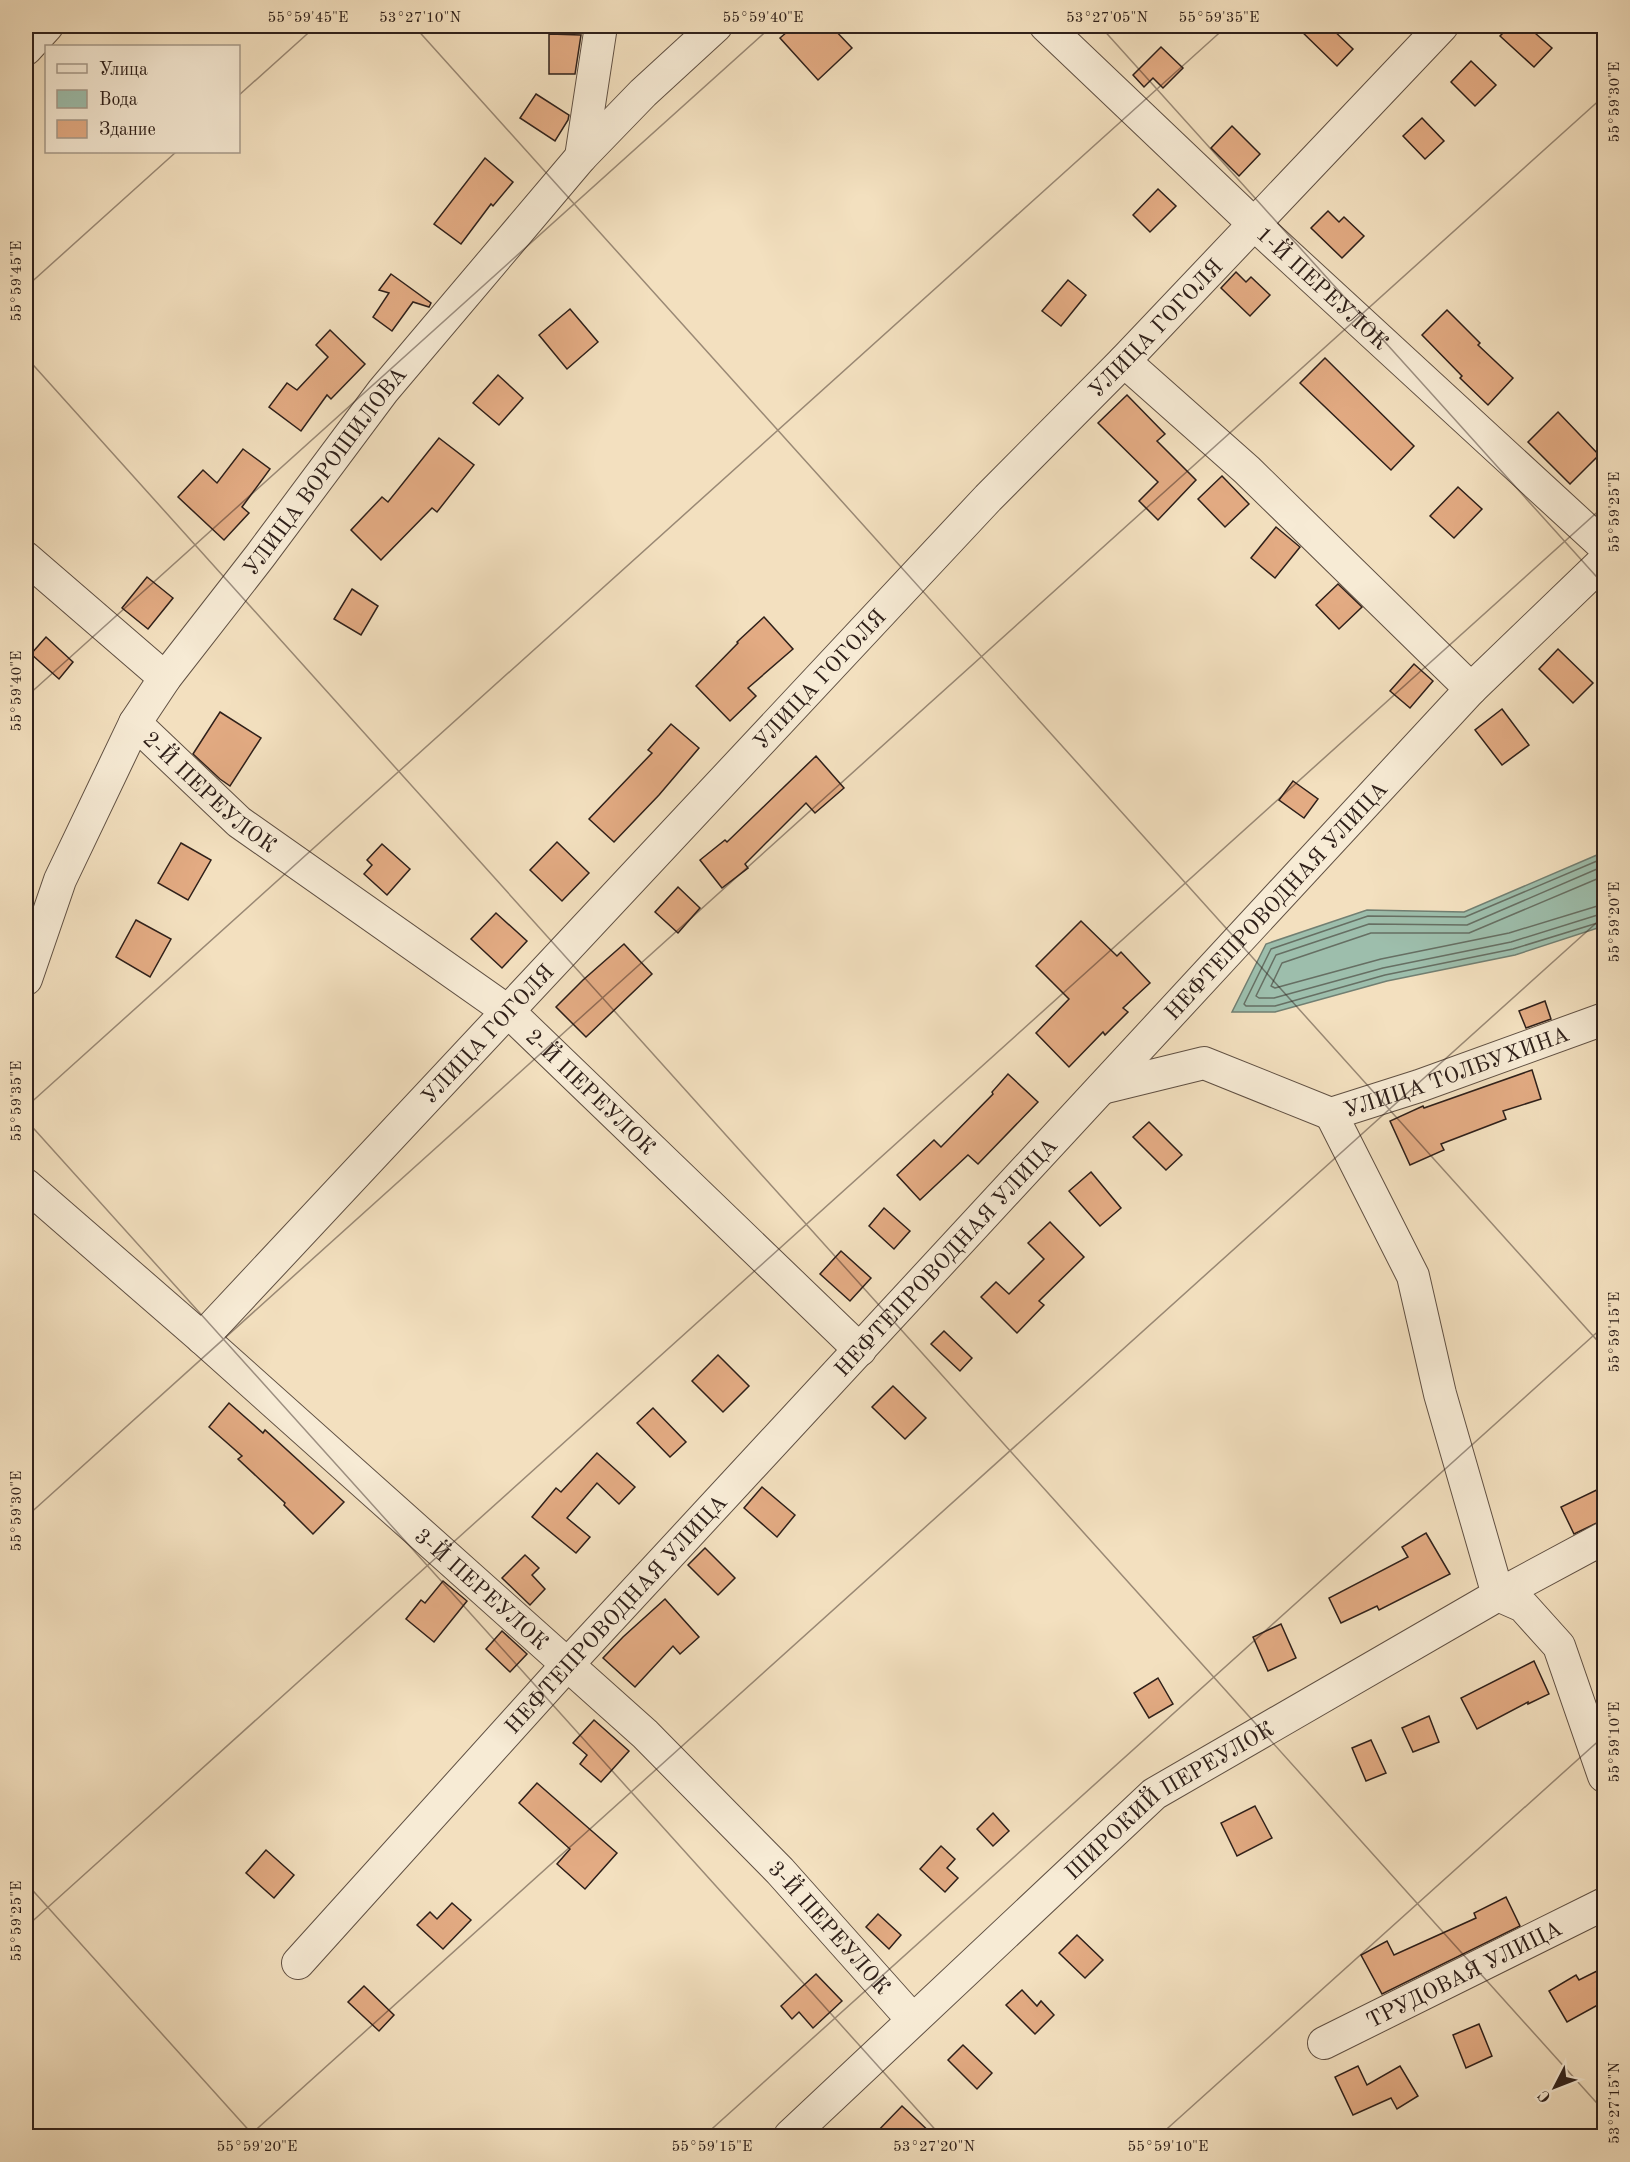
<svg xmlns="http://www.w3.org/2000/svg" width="1630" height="2162" viewBox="0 0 1630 2162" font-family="'Old Standard TT',serif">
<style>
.water{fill:#9dbeac;stroke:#717f72;stroke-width:1.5}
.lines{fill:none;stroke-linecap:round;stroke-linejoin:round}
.shore{stroke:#666f63;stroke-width:1.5}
.building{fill:#e3ab83;stroke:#2f201a;stroke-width:1.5}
.minor-casing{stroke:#605043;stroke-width:34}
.minor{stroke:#f7ebd5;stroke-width:32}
.ticks{fill:none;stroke:#2f201a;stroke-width:1.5;stroke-opacity:0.45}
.labels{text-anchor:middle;stroke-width:4.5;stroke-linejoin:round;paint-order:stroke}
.street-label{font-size:22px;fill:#2f201a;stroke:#f7ebd5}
.neatline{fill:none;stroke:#2f201a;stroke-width:2}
.ticks-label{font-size:15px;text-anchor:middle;fill:#2f201a}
</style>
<rect width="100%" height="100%" fill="#f3e0bf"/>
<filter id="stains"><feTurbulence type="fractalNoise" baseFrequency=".00333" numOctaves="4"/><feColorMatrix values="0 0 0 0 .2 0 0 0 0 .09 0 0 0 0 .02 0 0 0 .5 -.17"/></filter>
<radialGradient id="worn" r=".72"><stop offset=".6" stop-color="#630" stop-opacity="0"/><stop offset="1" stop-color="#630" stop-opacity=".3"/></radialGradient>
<path class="water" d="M1604 852V926L1515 955 1387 981 1275 1012H1232L1266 944 1367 910 1464 912Z"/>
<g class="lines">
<g class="shore">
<path d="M1604 858 1465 917 1368 916 1271 949 1244 1004 1246 1006H1275L1385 975 1513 949 1604 921"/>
<path d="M1604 866 1467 925 1369 924 1276 955 1256 996 1259 998H1274L1383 968 1511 942 1604 913"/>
<path d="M1604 876 1469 933H1371L1282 963 1271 986 1275 988 1381 959 1509 933 1604 904"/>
</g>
</g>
<g class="building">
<path d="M794 26H831L852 48 818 80 780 38Z"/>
<path d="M1296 26H1329L1353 49 1337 66Z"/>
<path d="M1510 26H1527L1552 48 1534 67 1500 36Z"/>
<path d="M549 34 581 35 575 74H549Z"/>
<path d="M1161 47 1183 68 1163 88 1153 78 1144 87 1133 75Z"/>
<path d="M1471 61 1496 85 1475 106 1451 82Z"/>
<path d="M536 94 569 115 568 120 555 141 520 118Z"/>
<path d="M1422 118 1444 141 1425 159 1403 136Z"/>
<path d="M1232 126 1260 154 1239 176 1211 148Z"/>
<path d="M485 158 513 182 493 206 491 204 461 244 434 224Z"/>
<path d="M1158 189 1176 206 1150 232 1133 215Z"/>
<path d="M1328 211 1339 222 1344 217 1364 236 1342 258 1311 228Z"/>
<path d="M1236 272 1246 282 1251 277 1270 295 1250 316 1221 288Z"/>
<path d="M391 274 431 303 429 307 413 302 392 331 373 317 389 293 379 290Z"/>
<path d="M1068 280 1086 295 1061 326 1042 311Z"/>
<path d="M570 309 598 342 567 369 539 335Z"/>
<path d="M1447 310 1480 343 1478 345 1513 378 1488 405 1460 378 1462 376 1422 335Z"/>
<path d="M330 330 365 364 331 399 327 395 301 431 269 407 287 383 297 390 328 357 316 345Z"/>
<path d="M1325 358 1414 446 1391 470 1300 383Z"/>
<path d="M498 375 523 398 499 425 473 403Z"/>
<path d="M1127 395 1165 434 1157 441 1196 480 1158 520 1139 501 1158 482 1098 423Z"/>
<path d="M1558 412 1599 455 1570 484 1528 442Z"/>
<path d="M439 438 474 465 437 512 432 508 381 560 351 530 382 497 388 502Z"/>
<path d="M243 449 270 469 242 507 249 513 224 540 178 497 203 470 217 483Z"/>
<path d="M1222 476 1249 504 1225 527 1198 499Z"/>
<path d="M1458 487 1482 509 1454 538 1430 516Z"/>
<path d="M1276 527 1300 547 1275 578 1251 558Z"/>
<path d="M147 577 173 598 148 629 122 608Z"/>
<path d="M1338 584 1362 607 1339 629 1316 605Z"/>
<path d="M352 589 378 606 361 635 334 619Z"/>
<path d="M764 617 793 649 748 688 756 696 730 721 696 686 738 643 737 642Z"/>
<path d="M46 637 73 662 59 679 31 654Z"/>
<path d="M1558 649 1593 683 1573 703 1539 669Z"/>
<path d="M1414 664 1433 681 1410 708 1390 691Z"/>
<path d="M1502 709 1529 745 1502 765 1475 730Z"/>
<path d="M220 712 261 738 230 786 220 779 193 754Z"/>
<path d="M671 724 699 748 659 795 614 842 589 819 652 753 648 750Z"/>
<path d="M816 756 844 788 815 813 806 803 745 864 748 868 722 888 700 860 725 840 727 842Z"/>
<path d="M1293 781 1318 799 1304 818 1279 800Z"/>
<path d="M557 842 589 873 562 901 530 870Z"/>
<path d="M181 843 211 860 188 900 158 883Z"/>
<path d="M382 844 410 869 387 895 364 874 372 865 367 860Z"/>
<path d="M678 887 700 908 678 933 655 912Z"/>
<path d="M496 913 527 941 502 968 471 939Z"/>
<path d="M136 920 171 939 150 977 116 957Z"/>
<path d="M1081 921 1117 956 1121 952 1150 983 1123 1008 1128 1012 1105 1035 1103 1032 1069 1067 1036 1033 1069 999 1036 966Z"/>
<path d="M624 944 652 974 586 1037 556 1007 583 980Z"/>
<path d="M1545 1001 1551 1019 1526 1028 1519 1011Z"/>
<path d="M1532 1070 1541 1099 1503 1111 1506 1119 1441 1144 1444 1150 1410 1165 1390 1121 1423 1106 1424 1108Z"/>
<path d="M1008 1074 1038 1102 978 1164 968 1155 920 1200 897 1175 934 1140 941 1147 993 1094 992 1092Z"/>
<path d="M1149 1122 1182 1155 1166 1170 1133 1137Z"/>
<path d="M1091 1172 1121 1208 1100 1226 1069 1191Z"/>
<path d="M884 1208 910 1231 894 1249 869 1226Z"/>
<path d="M1050 1222 1084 1257 1039 1301 1044 1305 1017 1333 981 1297 996 1282 1009 1294 1044 1259 1028 1243Z"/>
<path d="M841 1251 871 1278 850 1301 820 1274Z"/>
<path d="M944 1331 972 1358 960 1371 931 1344Z"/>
<path d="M718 1355 749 1386 723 1412 692 1381Z"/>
<path d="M893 1386 926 1418 905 1439 872 1407Z"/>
<path d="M229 1403 263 1433 265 1430 344 1502 313 1534 284 1505 285 1503 238 1459 242 1456 209 1427Z"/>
<path d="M653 1408 686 1442 670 1457 637 1423Z"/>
<path d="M597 1453 635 1487 619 1504 597 1483 567 1518 590 1537 576 1553 532 1517 556 1488 561 1492Z"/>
<path d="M1605 1486V1519L1574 1534 1561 1507Z"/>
<path d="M762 1487 795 1515 777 1537 744 1508Z"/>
<path d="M1426 1533 1450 1574 1379 1610 1377 1606 1341 1623 1329 1598 1408 1557 1402 1547Z"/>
<path d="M705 1548 735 1578 718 1595 688 1565Z"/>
<path d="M525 1555 539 1568 532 1575 545 1589 530 1605 502 1578Z"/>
<path d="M443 1581 467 1601 434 1642 406 1619 421 1600 425 1603Z"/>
<path d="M665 1599 699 1637 680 1654 673 1646 635 1687 603 1658 623 1637Z"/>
<path d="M1281 1624 1296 1658 1268 1671 1253 1637Z"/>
<path d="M502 1631 527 1654 510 1672 486 1649Z"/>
<path d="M1534 1661 1549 1694 1528 1704V1702L1477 1729 1461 1698Z"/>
<path d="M1158 1678 1173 1704 1149 1718 1134 1693Z"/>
<path d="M1429 1716 1439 1742 1413 1752 1402 1728Z"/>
<path d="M594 1720 629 1751 601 1782 580 1764 587 1755 573 1743Z"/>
<path d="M1371 1740 1386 1773 1366 1781 1352 1748Z"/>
<path d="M537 1783 617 1853 585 1889 557 1864 570 1849 519 1803Z"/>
<path d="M1255 1806 1272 1838 1237 1856 1221 1823Z"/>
<path d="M993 1813 1009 1831 993 1846 977 1829Z"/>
<path d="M941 1846 955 1859 947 1868 958 1878 945 1892 920 1869Z"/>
<path d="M266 1850 294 1875 274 1898 246 1873Z"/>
<path d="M1506 1897 1520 1926 1382 1994 1361 1955 1387 1941 1394 1955 1476 1918 1474 1913Z"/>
<path d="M452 1903 471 1920 443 1949 417 1925 430 1912 437 1919Z"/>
<path d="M878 1914 901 1935 889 1949 866 1927Z"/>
<path d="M1077 1935 1103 1960 1085 1978 1059 1953Z"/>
<path d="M1605 1967V2001L1567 2022 1549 1991 1576 1975 1579 1980Z"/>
<path d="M816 1974 842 2001 813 2028 799 2012 792 2019 781 2006Z"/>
<path d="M364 1986 394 2015 379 2031 348 2002Z"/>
<path d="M1022 1990 1037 2006 1041 2001 1054 2015 1035 2034 1006 2005Z"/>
<path d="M1479 2024 1492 2056 1466 2068 1453 2035Z"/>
<path d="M963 2045 992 2073 977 2089 948 2060Z"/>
<path d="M1358 2066 1367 2085 1400 2066 1418 2096 1397 2109 1391 2098 1353 2115 1335 2077Z"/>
<path d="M902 2106 934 2136H873Z"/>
</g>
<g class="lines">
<defs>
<g id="minor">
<path id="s1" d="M1046 26 1254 224 1604 546"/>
<path d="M26 49 47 26"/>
<path d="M581 157 601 26"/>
<path d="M1124 361 1247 470 1471 689"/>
<path d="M26 558 165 678"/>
<path id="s2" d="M135 723 239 822 509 1012 860 1350"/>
<path id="s3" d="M26 979 60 880 135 723 165 678 260 556 383 391 581 157 643 93 716 26"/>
<path id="s4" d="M1102 1088 1204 1063 1331 1114 1419 1086 1604 1019"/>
<path d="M1331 1114 1413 1276 1440 1394 1498 1595 1523 1606 1559 1646 1604 1776"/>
<path id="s5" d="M26 1185 202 1338 645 1734 780 1871 912 2019"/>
<path id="s6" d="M202 1338 988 498 1124 361 1442 26"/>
<path id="s7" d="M298 1963 567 1665 1471 689 1604 561"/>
<path id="s8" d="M1324 2043 1604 1904"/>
<path id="s9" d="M790 2136 1154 1794 1498 1595 1604 1538"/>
</g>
</defs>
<use href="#minor" class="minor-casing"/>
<use href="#minor" class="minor"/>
</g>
<path class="ticks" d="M414 26 1604 1348M1100 26 1604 585M238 96 316 26M26 287 176 152M26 357 1604 2111M26 697 772 26M26 1107 1227 26M26 1120 941 2136M26 1517 1604 96M26 1883 254 2136M26 1927 1604 506M249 2136 1604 916M704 2136 1604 1326M1159 2136 1604 1736"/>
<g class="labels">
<g class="street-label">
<text dy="8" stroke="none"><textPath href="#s1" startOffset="381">1-Й ПЕРЕУЛОК</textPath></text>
<text dy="8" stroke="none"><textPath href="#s6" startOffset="1389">УЛИЦА ГОГОЛЯ</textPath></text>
<text dy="8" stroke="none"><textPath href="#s3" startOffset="594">УЛИЦА ВОРОШИЛОВА</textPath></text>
<text dy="8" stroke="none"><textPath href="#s6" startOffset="903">УЛИЦА ГОГОЛЯ</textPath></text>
<text dy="8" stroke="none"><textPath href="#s2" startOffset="102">2-Й ПЕРЕУЛОК</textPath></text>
<text dy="8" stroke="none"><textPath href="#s7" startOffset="1444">НЕФТЕПРОВОДНАЯ УЛИЦА</textPath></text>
<text dy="8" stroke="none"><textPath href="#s6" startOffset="417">УЛИЦА ГОГОЛЯ</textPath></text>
<text dy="8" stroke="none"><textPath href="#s4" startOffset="374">УЛИЦА ТОЛБУХИНА</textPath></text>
<text dy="8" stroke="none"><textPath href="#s2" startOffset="588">2-Й ПЕРЕУЛОК</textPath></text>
<text dy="8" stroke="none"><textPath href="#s7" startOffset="958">НЕФТЕПРОВОДНАЯ УЛИЦА</textPath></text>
<text dy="8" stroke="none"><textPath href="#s5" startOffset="609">3-Й ПЕРЕУЛОК</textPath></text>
<text dy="8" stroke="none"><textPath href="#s7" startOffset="472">НЕФТЕПРОВОДНАЯ УЛИЦА</textPath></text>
<text dy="8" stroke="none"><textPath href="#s9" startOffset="508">ШИРОКИЙ ПЕРЕУЛОК</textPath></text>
<text dy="8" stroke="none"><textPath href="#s5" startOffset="1095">3-Й ПЕРЕУЛОК</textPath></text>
<text dy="8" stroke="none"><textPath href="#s8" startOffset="156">ТРУДОВАЯ УЛИЦА</textPath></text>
</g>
</g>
<rect width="1630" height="2162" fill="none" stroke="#f3e0bf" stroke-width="66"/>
<rect x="45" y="45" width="195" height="108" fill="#f7ebd5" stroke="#a79a8a" stroke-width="1.5"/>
<rect x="57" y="64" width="30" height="9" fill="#f7ebd5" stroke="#a79a8a" stroke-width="1.5"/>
<text x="99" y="75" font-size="18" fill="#2f201a">Улица</text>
<rect x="57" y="90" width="30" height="18" fill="#9dbeac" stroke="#a79a8a" stroke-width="1.5"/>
<text x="99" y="105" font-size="18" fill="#2f201a">Вода</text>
<rect x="57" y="120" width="30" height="18" fill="#e3ab83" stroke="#a79a8a" stroke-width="1.5"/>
<text x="99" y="135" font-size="18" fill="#2f201a">Здание</text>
<g transform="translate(1555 2087) rotate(228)" stroke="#f7ebd5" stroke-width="4.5" paint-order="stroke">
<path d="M0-4.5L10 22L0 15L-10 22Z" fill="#2f201a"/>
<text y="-9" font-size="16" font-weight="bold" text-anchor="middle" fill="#2f201a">С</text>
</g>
<rect x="33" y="33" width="1564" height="2096" class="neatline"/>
<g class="ticks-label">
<text x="308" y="22">55°59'45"E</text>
<text x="420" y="22">53°27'10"N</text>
<text x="763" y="22">55°59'40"E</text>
<text x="1107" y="22">53°27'05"N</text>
<text x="1219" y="22">55°59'35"E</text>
<text transform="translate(1614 102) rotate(-90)" y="5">55°59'30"E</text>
<text transform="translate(16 281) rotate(-90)" y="5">55°59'45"E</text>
<text transform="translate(1614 512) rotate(-90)" y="5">55°59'25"E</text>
<text transform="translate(16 691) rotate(-90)" y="5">55°59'40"E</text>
<text transform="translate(1614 922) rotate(-90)" y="5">55°59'20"E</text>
<text transform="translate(16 1101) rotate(-90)" y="5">55°59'35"E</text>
<text transform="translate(1614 1332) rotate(-90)" y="5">55°59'15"E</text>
<text transform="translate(16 1511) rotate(-90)" y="5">55°59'30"E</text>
<text transform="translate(1614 1742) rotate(-90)" y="5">55°59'10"E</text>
<text transform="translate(16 1921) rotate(-90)" y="5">55°59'25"E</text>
<text transform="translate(1614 2103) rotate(-90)" y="5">53°27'15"N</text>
<text x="257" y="2151">55°59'20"E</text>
<text x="712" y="2151">55°59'15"E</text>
<text x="934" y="2151">53°27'20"N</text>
<text x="1168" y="2151">55°59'10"E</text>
</g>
<rect width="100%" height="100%" filter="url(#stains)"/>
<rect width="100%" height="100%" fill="url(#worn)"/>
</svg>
